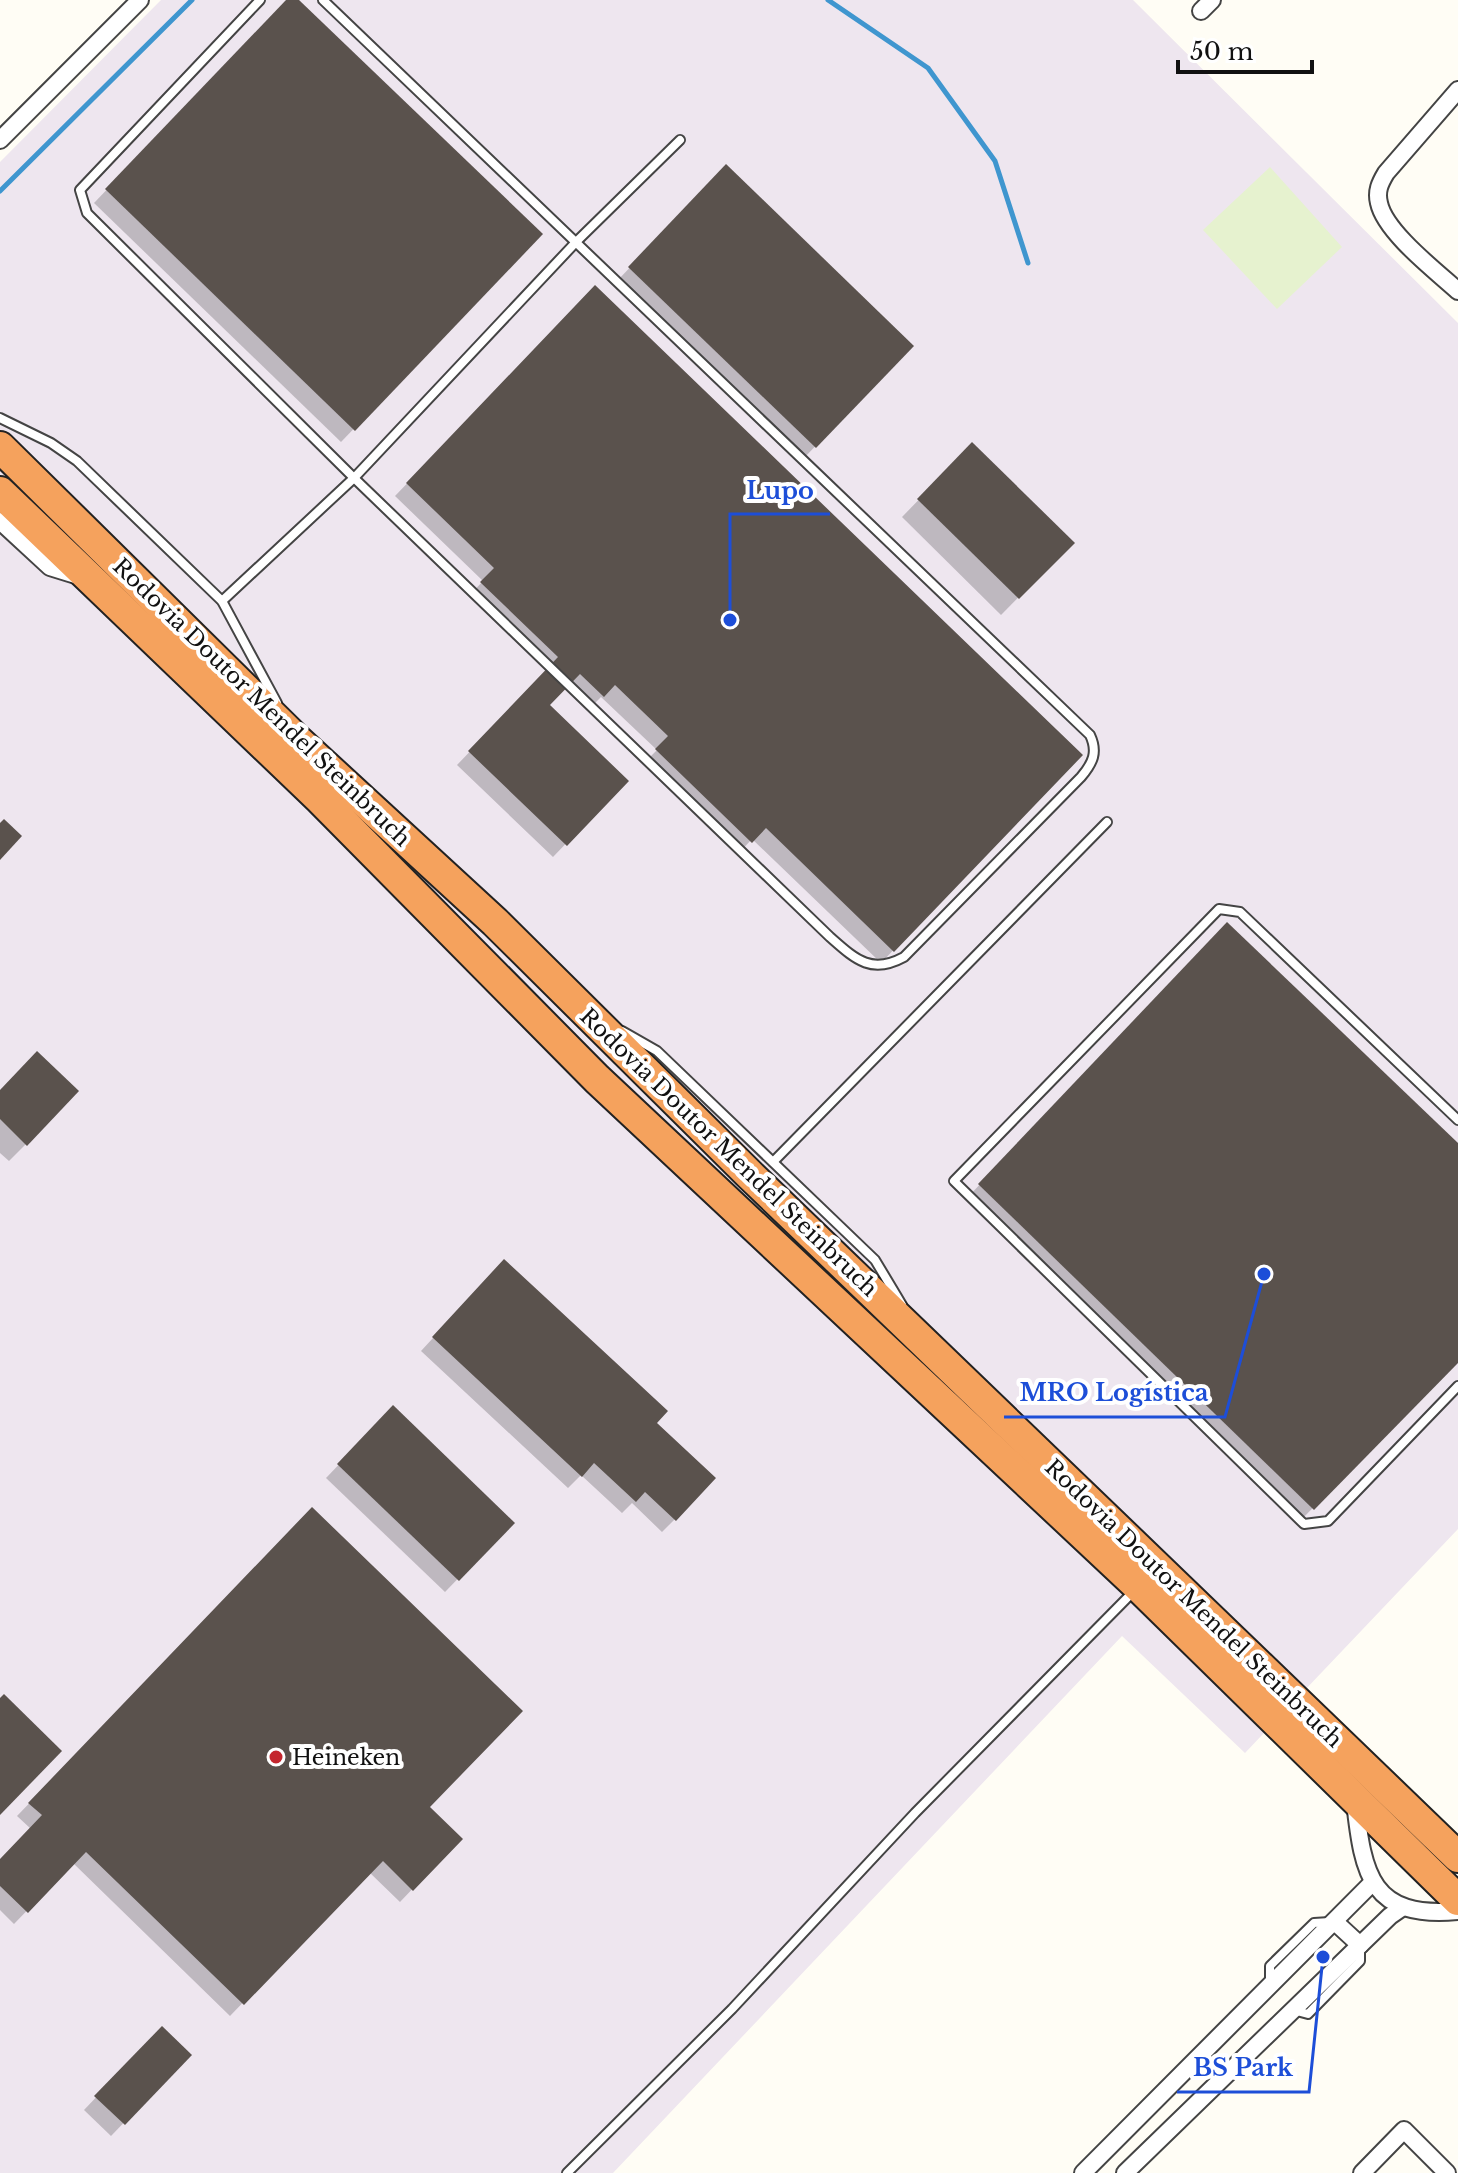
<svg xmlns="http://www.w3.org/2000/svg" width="1458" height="2173" viewBox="0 0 1458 2173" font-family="'Libre Baskerville',serif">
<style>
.industrial{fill:#eee6ef}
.pitch{fill:#e6f2cf}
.shadow{fill:#0003}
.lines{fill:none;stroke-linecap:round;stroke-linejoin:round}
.stream{stroke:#3f96cf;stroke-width:5}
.building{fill:#5a524d}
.lane-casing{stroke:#444;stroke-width:12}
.street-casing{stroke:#444;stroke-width:20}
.highway-casing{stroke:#222;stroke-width:34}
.lane{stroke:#fff;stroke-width:8}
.street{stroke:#fff;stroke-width:16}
.highway{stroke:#f5a25d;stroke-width:30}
.poi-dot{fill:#c4262e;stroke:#fff;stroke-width:3}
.labels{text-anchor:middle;stroke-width:8;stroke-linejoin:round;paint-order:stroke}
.street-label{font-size:22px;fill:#111;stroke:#fff}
.poi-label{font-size:22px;fill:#111;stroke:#fff;text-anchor:start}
.leader{fill:none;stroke:#1d4ed8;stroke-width:3}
.callout-dot{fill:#1d4ed8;stroke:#fff;stroke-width:3}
.callout-label{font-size:24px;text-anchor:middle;font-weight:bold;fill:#1d4ed8;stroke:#fff;stroke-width:8;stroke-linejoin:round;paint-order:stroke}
</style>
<rect width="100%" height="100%" fill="#fffdf5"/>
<path class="industrial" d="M161 0H1133L1458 323V1529L1245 1753 1122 1636 613 2173H0V162Z"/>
<path class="pitch" d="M1270 167 1342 247 1277 309 1203 230Z"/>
<g class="shadow">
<path d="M288 0H296L540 235 341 442 94 203Z"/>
<path d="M726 167 912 346 803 459 617 281Z"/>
<path d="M595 288 1080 755 881 963 752 839 738 854 644 763 657 750 601 697 590 708 566 685 547 705 626 781 553 857 457 765 547 671 469 596 483 581 395 496Z"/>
<path d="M972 445 1072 543 1001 615 902 517Z"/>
<path d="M1215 937 1458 1146V1360L1300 1521 967 1198Z"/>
<path d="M0 1092 26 1144 9 1161 0 1153Z"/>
<path d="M492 1274 654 1423 675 1519 662 1532 632 1503 622 1513 581 1475 568 1488 421 1351Z"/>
<path d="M393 1408 512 1523 445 1592 326 1478Z"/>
<path d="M312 1510 428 1807 460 1839 400 1902 369 1872 230 2016 73 1863 14 1924 0 1910V1861L31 1829 17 1816Z"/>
<path d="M162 2028 189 2055 111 2136 84 2110Z"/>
</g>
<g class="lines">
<g class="stream">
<path d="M828 0 928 68 995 161 1028 263"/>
<path d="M0 191 192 0"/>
</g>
</g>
<g class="building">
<path d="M286 0H299L543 234 355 431 105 189Z"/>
<path d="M726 164 914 346 816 448 628 267Z"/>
<path d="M595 285 1083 755 894 952 766 828 752 843 655 749 668 736 615 685 604 697 580 674 550 705 629 781 567 846 468 751 558 657 480 582 494 568 406 483Z"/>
<path d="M972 442 1075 543 1019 599 917 499Z"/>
<path d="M4 819 22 836 0 860V823Z"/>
<path d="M1227 922 1458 1143V1363L1314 1510 978 1184Z"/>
<path d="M37 1051 79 1091 27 1146 0 1119V1090Z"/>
<path d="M504 1259 668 1411 657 1423 716 1478 676 1521 645 1492 636 1502 594 1463 582 1477 432 1337Z"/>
<path d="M393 1405 515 1523 459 1581 337 1464Z"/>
<path d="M312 1507 523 1711 430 1807 463 1839 413 1891 383 1861 244 2005 86 1852 28 1913 0 1886V1859L42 1815 28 1803Z"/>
<path d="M4 1694 62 1751 0 1815V1698Z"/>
<path d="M162 2026 192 2055 125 2125 94 2096Z"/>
</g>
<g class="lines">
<defs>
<g id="lane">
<path d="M260 0 80 190 87 213 354 478 830 937C855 959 871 975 904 957L1081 777C1093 763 1098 752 1090 735L323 0"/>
<path d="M0 418 51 443 77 461 222 601 277 703"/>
<path d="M222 601 354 478 577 241 680 140"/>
<path d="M622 1031 657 1051 875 1260 902 1305"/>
<path d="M1458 1120 1240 912 1219 909 954 1181 1304 1524 1328 1521 1458 1386"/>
<path d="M773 1162 1107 822"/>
<path d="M1270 1982V1966L1314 1923 1330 1922"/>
<path d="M1293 2010 1308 2014 1360 1961V1948"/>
<path d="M567 2173 732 2009 915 1813 1135 1590"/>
</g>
<g id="street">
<path d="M1201 11 1212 0"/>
<path d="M1458 90 1386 173C1380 183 1376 191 1379 203 1385 232 1436 271 1458 291"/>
<path d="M0 140 140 0"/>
<path d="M0 521 50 567 79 576"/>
<path d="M1355 1802C1363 1875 1371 1919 1458 1911"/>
<path d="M1335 1922 1360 1945"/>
<path d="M1083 2173 1373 1882"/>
<path d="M1125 2173 1390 1916 1403 1907"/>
<path d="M1362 2173 1404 2130 1447 2173"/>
</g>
<g id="highway">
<path d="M0 447 296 739 495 922 750 1175 1458 1857"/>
<path d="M0 492 320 799 597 1079 1138 1586 1458 1900"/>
</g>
</defs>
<use href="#lane" class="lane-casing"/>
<use href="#street" class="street-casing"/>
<use href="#highway" class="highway-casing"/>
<use href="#lane" class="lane"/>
<use href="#street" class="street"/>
<use href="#highway" class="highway"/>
</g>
<circle class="poi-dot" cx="276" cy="1757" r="8"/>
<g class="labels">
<g class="street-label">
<text transform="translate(262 702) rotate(44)" y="8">Rodovia Doutor Mendel Steinbruch</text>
<text transform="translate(729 1152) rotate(44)" y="8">Rodovia Doutor Mendel Steinbruch</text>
<text transform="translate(1194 1603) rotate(44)" y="8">Rodovia Doutor Mendel Steinbruch</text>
</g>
<g class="poi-label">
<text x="292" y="1765">Heineken</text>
</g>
</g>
<path class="leader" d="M730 620L730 514H830M1264 1274L1225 1417H1004M1323 1957L1309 2092H1177"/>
<g class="callout-dot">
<circle cx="730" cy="620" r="8"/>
<circle cx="1264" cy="1274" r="8"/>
<circle cx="1323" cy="1957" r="8"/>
</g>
<g class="callout-label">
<text x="780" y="499">Lupo</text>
<text x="1114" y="1401">MRO Logística</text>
<text x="1243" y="2076">BS Park</text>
</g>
<path d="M1178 60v12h134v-12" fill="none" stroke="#111111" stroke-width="4"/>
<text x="1190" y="60" font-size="24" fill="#111111" stroke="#ffffff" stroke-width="6" paint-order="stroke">50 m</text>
</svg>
